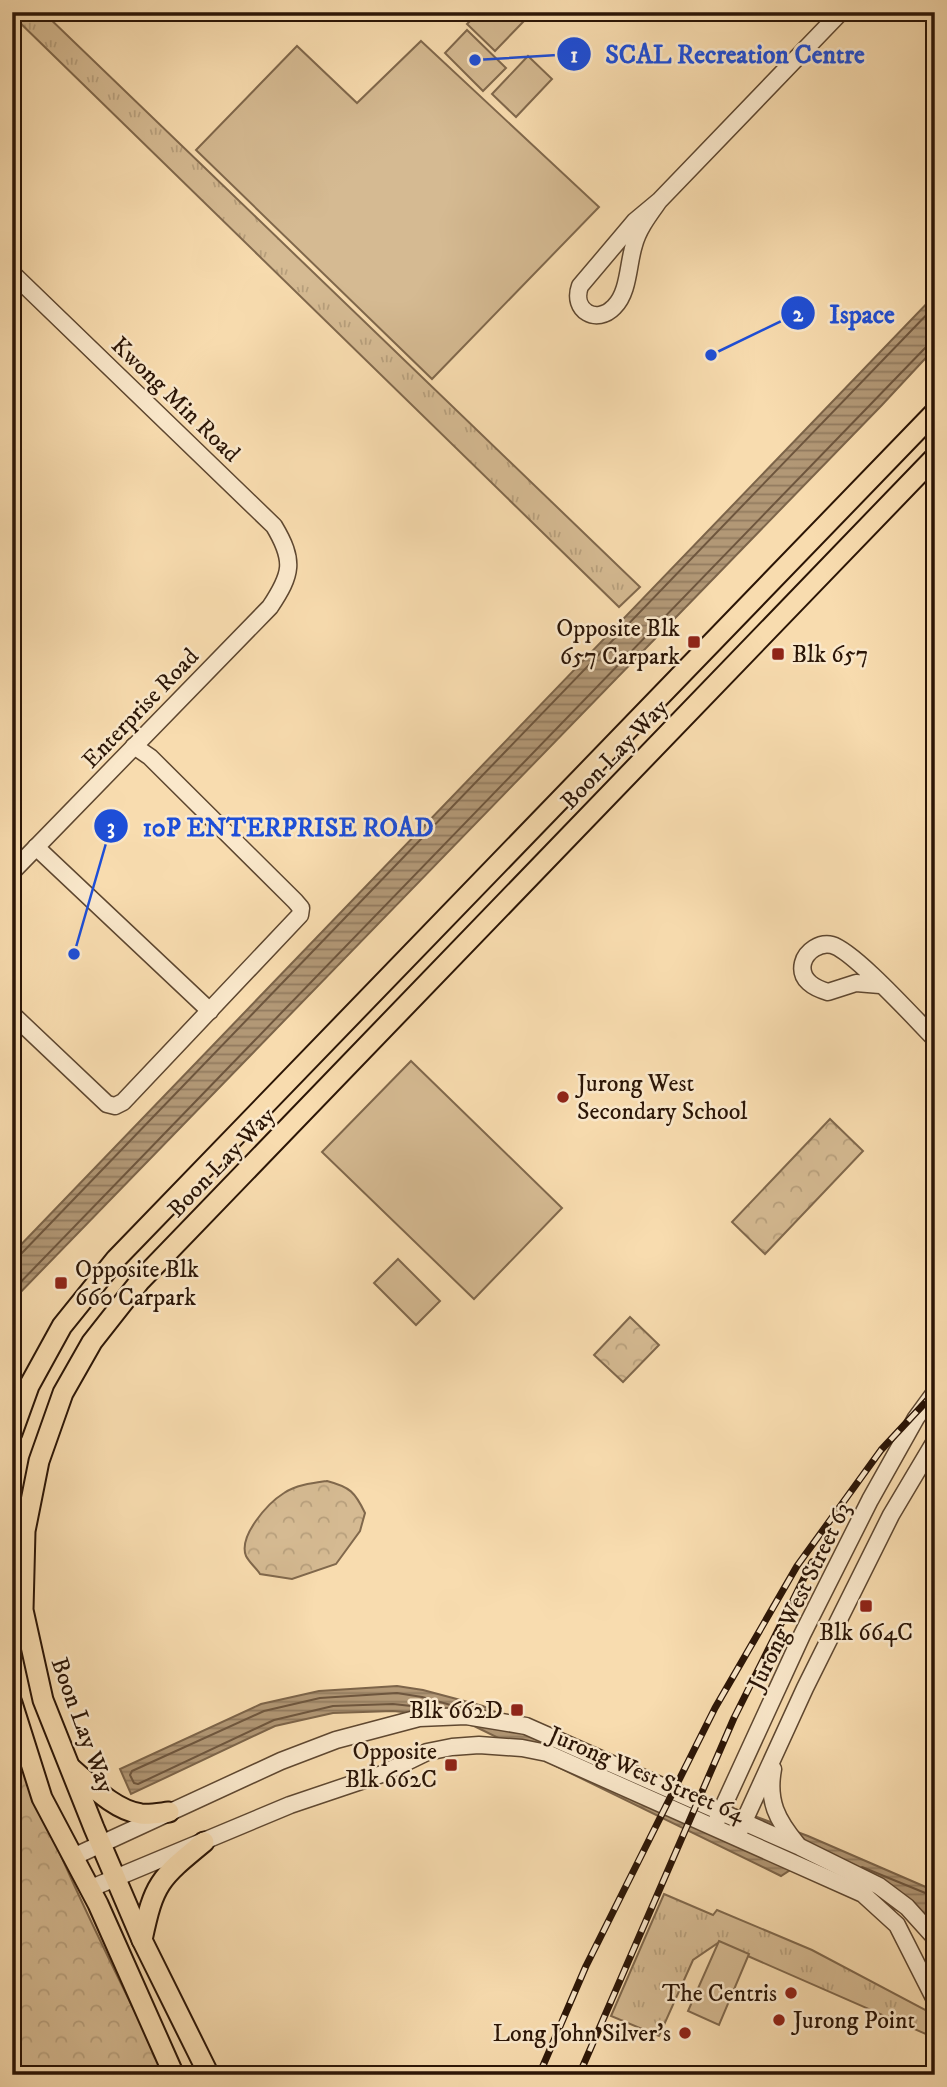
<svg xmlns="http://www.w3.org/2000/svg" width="947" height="2087" viewBox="0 0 947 2087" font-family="'IM FELL DW Pica',serif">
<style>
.grass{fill:url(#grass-tufts);stroke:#80684c;stroke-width:2}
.park{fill:url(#park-crowns);stroke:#80684c;stroke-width:2}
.garden{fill:#d5ba92;stroke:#80684c;stroke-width:2}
.water{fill:url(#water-rules);stroke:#7c6449;stroke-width:2}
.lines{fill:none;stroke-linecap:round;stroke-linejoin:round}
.shore{stroke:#6e563e;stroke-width:2}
.minor-casing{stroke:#5e4730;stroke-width:19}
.major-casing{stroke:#2b1506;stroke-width:23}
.minor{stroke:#fae8cb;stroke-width:16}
.major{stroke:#f8dcaf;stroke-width:19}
.rail-casing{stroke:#2b1506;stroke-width:7}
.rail{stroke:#fae8cb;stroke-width:4.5;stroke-dasharray:13;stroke-linecap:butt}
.poi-dot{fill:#8f2418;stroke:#fae8cb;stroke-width:2.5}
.labels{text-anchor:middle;stroke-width:5;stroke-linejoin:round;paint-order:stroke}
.street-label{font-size:24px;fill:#2b1506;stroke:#fae8cb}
.poi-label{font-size:24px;fill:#2b1506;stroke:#fae8cb;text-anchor:end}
.leader{fill:none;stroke:#1d4ed8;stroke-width:2.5}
.callout-dot{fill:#1d4ed8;stroke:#fae8cb;stroke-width:2.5}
.mark-label{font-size:21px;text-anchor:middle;font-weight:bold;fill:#fff}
.callout-label{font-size:26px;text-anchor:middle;font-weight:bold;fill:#1d4ed8;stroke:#fae8cb;stroke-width:5;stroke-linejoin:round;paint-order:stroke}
</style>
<defs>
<pattern id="grass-tufts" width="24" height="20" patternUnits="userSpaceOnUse" patternTransform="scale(1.75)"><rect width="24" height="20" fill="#d5ba92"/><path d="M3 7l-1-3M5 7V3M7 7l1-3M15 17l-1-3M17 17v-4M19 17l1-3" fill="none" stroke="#b79f7c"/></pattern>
<pattern id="park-crowns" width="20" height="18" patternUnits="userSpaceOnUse" patternTransform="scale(1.75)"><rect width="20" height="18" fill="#d5ba92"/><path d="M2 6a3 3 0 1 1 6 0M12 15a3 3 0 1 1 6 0" fill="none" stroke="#b79f7c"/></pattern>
<pattern id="water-rules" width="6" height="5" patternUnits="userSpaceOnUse" patternTransform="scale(1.75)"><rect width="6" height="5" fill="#b29876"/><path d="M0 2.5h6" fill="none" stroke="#917b5f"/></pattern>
</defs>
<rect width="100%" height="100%" fill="#f8dcaf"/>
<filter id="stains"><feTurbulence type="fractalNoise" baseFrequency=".00286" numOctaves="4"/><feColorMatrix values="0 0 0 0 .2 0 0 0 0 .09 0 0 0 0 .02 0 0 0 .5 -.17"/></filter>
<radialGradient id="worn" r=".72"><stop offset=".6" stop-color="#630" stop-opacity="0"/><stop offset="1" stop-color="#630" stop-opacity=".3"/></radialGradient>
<g class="grass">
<path d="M12 12H43L640 587 619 607 12 15Z"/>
<path d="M664 1894 713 1915 717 1910 812 1950 935 2015V2038L718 1943 693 1960 659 2036 611 2016Z"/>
</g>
<g class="park">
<path d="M830 1119 863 1151 765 1254 732 1222Z"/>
<path d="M630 1317 659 1345 623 1382 594 1355Z"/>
<path d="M327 1481C350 1487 355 1492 365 1513L360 1531 336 1564 292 1579 260 1574C256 1568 249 1562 246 1556 238 1536 268 1503 284 1493 296 1485 313 1483 327 1481Z"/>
<path d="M12 1734C54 1852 111 1963 166 2075H12Z"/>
</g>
<g class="garden">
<path d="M479 12H515L524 21 495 51 467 24Z"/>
<path d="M467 30 506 68 483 91 445 53Z"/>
<path d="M421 41 599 207 432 379 196 150 297 46 357 103Z"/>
<path d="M528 56 552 79 516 117 492 94Z"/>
<path d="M411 1061 562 1208 474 1299 322 1152Z"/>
<path d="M398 1259 440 1301 416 1325 374 1283Z"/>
<path d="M719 1941 749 1954 719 2025 688 2011Z"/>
</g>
<g class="water">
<path d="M935 295V348L882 405 12 1301V1254Z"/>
<path d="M397 1686 423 1690 483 1706 531 1729 657 1780 808 1836 935 1891V1926L795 1867 781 1876 474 1726 432 1715 393 1711 333 1713 275 1726 131 1794 120 1769 261 1704 319 1691Z"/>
</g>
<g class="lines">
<g class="shore">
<path d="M12 1258 20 1255 935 306"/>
<path d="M12 1291 927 346 935 344"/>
<path d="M430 1708 393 1704 333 1706 274 1720 138 1784 134 1783 130 1775 132 1771 264 1711 320 1698 397 1693 422 1697 458 1707"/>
<path d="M862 1867 935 1897"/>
</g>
<defs>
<g id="minor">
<path d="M659 201C649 215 638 229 634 245 628 263 629 293 614 307 597 325 571 311 580 286L635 221 659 201 841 12"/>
<path d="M12 273 274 526C295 561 292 574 270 607L12 872"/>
<path d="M36 847 210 1011"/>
<path d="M880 985 856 983 828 992C814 988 799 980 803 963 806 951 820 942 832 945 854 951 916 1020 935 1039"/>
<path d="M12 1014 107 1104 115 1106 123 1102 300 915 301 908 295 901 150 757 134 746"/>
<path d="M773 1769C767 1801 777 1820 797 1844"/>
<path d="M717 1820 802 1635 870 1500 916 1418 935 1392"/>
<path d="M740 1830 805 1688 891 1515 935 1441"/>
<path d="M73 1857 281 1761 336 1740 419 1718 466 1716 526 1726 800 1847 879 1886 907 1907 935 1938"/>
<path d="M89 1889 290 1805 382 1774 427 1752 452 1747 479 1745 522 1748 547 1753 863 1894 897 1925 935 2000"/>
</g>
<g id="major">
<path d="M12 1433 29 1386 62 1326 116 1259 935 412"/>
<path d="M12 1703 42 1798 98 1904 174 2075"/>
<path d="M71 1768C91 1785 114 1810 141 1814 150 1815 160 1813 169 1812"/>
<path d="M142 1940C154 1883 159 1879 204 1842"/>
<path d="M209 2075 142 1940 94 1828 43 1700 23 1610 25 1531 39 1461 63 1393 92 1342 140 1281 935 457"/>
</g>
</defs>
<use href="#minor" class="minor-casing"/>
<use href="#major" class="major-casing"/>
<use href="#minor" class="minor"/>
<use href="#major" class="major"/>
<defs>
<g id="rail">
<path d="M539 2075 586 1966 715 1708 797 1566 881 1450 935 1392"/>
<path d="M579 2075 734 1718 812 1562"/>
</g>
</defs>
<use href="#rail" class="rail-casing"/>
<use href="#rail" class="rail"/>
</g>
<g class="poi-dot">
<rect x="687" y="635" width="14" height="14" rx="3.5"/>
<rect x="771" y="647" width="14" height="14" rx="3.5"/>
<circle cx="563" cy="1097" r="7"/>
<rect x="54" y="1276" width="14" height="14" rx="3.5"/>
<rect x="859" y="1599" width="14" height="14" rx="3.5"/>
<rect x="510" y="1703" width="14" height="14" rx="3.5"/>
<rect x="444" y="1758" width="14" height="14" rx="3.5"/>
<circle cx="791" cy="1993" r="7"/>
<circle cx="779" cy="2020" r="7"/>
<circle cx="685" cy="2033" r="7"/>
</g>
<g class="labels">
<g class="street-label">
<text transform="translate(176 399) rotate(44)" y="8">Kwong Min Road</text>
<text transform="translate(140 708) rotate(-46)" y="8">Enterprise Road</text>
<text transform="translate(614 754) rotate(-46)" y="8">Boon Lay Way</text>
<text transform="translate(221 1162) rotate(-46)" y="8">Boon Lay Way</text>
<text transform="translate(799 1596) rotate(-64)" y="8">Jurong West Street 63</text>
<text transform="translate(83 1725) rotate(70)" y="8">Boon Lay Way</text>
<text transform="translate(647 1774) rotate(23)" y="8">Jurong West Street 64</text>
</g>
<g class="poi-label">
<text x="680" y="636">Opposite Blk<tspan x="680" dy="28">657 Carpark</tspan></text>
<text x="792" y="662" text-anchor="start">Blk 657</text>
<text x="577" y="1091" text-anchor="start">Jurong West<tspan x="577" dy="28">Secondary School</tspan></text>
<text x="75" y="1277" text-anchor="start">Opposite Blk<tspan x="75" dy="28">660 Carpark</tspan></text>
<text x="866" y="1640" text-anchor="middle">Blk 664C</text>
<text x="503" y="1718">Blk 662D</text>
<text x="437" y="1759">Opposite<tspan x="437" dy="28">Blk 662C</tspan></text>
<text x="777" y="2001">The Centris</text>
<text x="793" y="2028" text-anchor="start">Jurong Point</text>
<text x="671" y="2041">Long John Silver's</text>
</g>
</g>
<path class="leader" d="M475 60L574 54M711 355L798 313M74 954L111 826"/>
<g class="callout-dot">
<circle cx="475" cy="60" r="7"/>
<circle cx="711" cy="355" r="7"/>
<circle cx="74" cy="954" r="7"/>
<circle cx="574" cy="54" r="18"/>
<circle cx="798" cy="313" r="18"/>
<circle cx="111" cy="826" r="18"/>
</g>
<g class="mark-label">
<text x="574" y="62">1</text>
<text x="798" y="321">2</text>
<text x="111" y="834">3</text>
</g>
<g class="callout-label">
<text x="735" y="63">SCAL Recreation Centre</text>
<text x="862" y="323">Ispace</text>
<text x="288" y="836">10P ENTERPRISE ROAD</text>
</g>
<rect width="947" height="2087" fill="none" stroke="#f8dcaf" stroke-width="42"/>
<rect x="14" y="14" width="919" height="2059" fill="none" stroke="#2b1506" stroke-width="3.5"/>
<rect x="21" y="21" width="905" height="2045" fill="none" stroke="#2b1506" stroke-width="2"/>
<rect width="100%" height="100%" filter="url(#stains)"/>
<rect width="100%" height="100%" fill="url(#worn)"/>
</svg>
